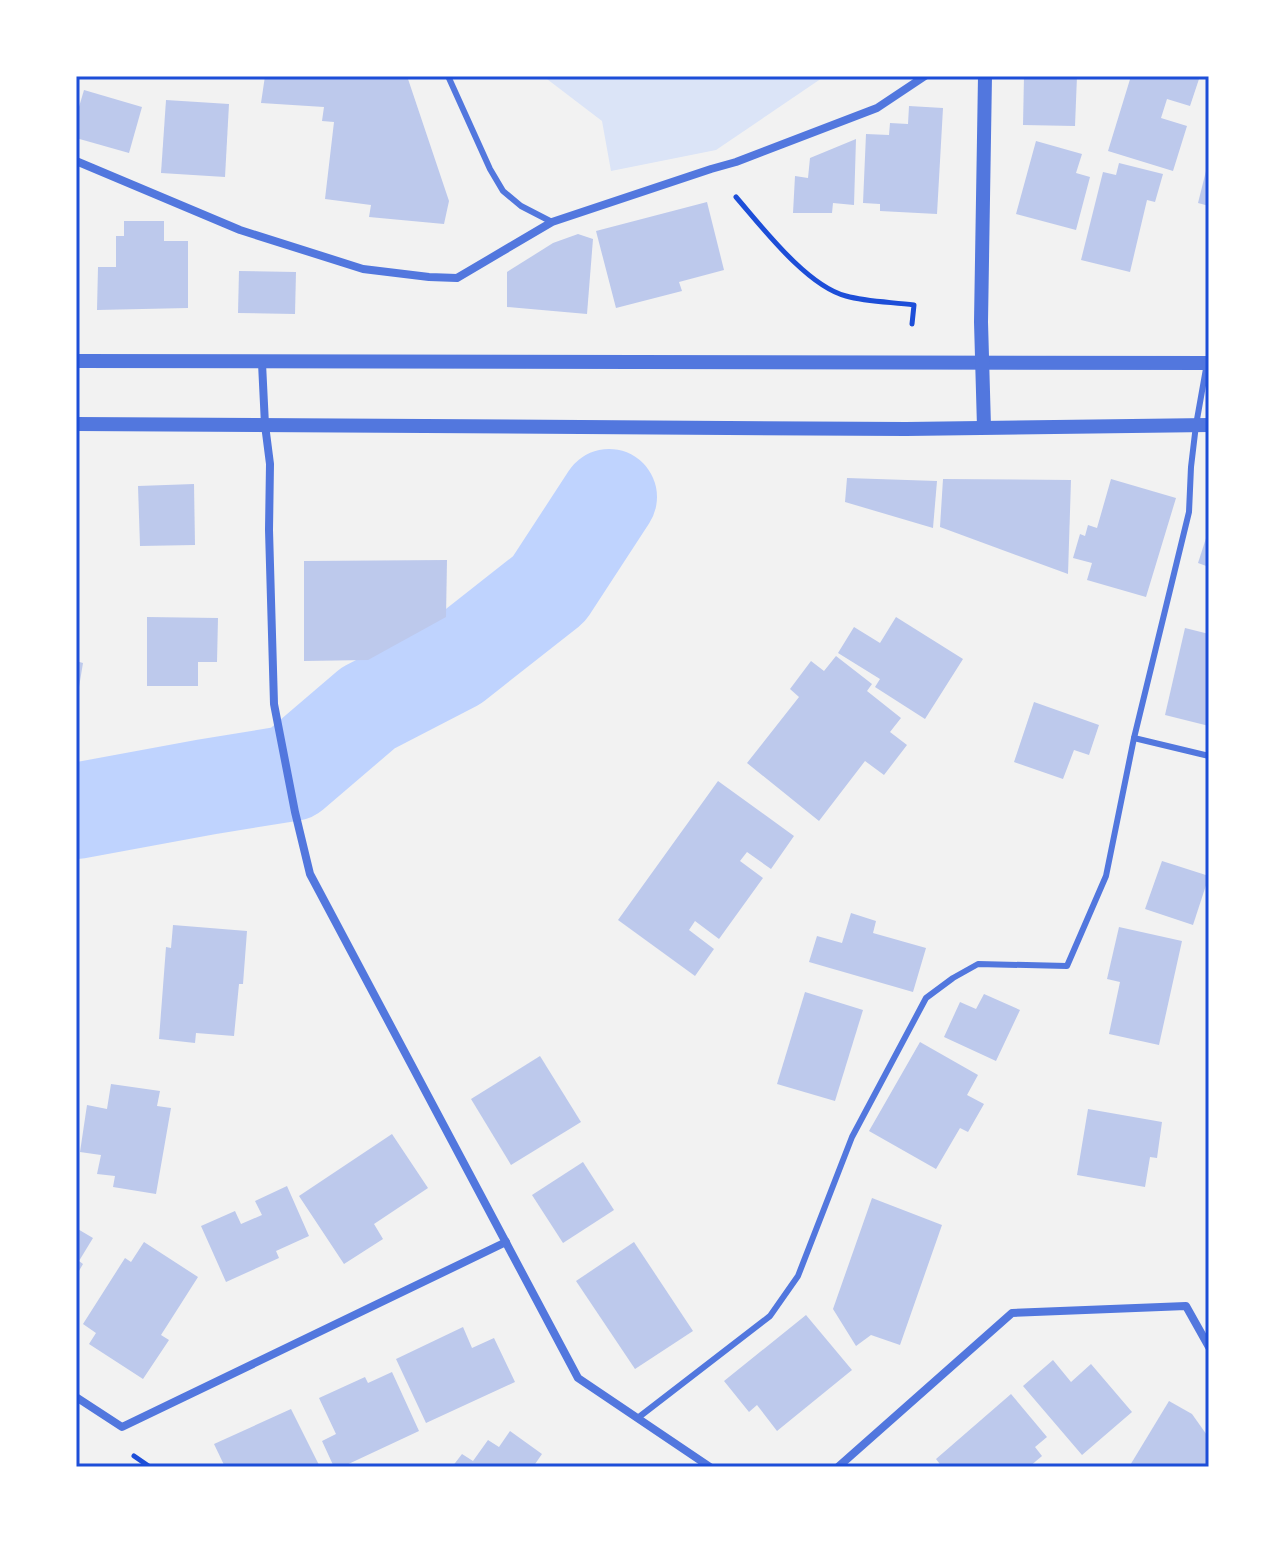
<svg xmlns="http://www.w3.org/2000/svg" width="1285" height="1543" viewBox="0 0 1285 1543" font-family="Montserrat,sans-serif">
<style>
.green{fill:#dbe4f7}
.lines{fill:none;stroke-linecap:round;stroke-linejoin:round}
.river{stroke:#bfd3fe;stroke-width:96}
.building{fill:#bdc9ec}
.path{stroke:#1d4ed8;stroke-width:5}
.service{stroke:#5277de;stroke-width:6}
.minor{stroke:#5277de;stroke-width:8}
.tertiary{stroke:#5277de;stroke-width:14}
.neatline{fill:none;stroke:#1d4ed8;stroke-width:3}
</style>
<rect width="100%" height="100%" fill="#f2f2f2"/>
<path class="green" d="M543 76H825L716 150 611 171 602 121Z"/>
<g class="lines">
<path class="river" d="M76 811 206 787 292 773 368 708 455 663 549 589 609 497"/>
</g>
<g class="building">
<path d="M265 76H407L449 201 444 224 369 217 371 205 325 199 334 122 322 121 324 107 261 103Z"/>
<path d="M1024 76H1077L1075 126 1023 125Z"/>
<path d="M1131 76H1200L1190 106 1167 99 1161 118 1187 126 1173 171 1108 151Z"/>
<path d="M84 90 142 107 129 153 76 138V117Z"/>
<path d="M166 100 229 104 225 177 161 173Z"/>
<path d="M909 106 943 108 937 214 880 211V204L863 203 866 134 889 135 890 123 908 124Z"/>
<path d="M856 139 854 205 833 203 832 213H793L795 176 808 178 810 158Z"/>
<path d="M1036 141 1082 154 1076 173 1090 177 1076 230 1016 214Z"/>
<path d="M1119 163 1163 174 1155 202 1147 200 1130 272 1081 260 1103 172 1116 175Z"/>
<path d="M1208 163H1209V206L1198 203Z"/>
<path d="M707 202 724 270 679 282 682 291 616 308 596 231Z"/>
<path d="M124 221H164V241H188V308L97 310 98 267H116V236H124Z"/>
<path d="M578 234 593 239 587 314 507 307V272L553 243Z"/>
<path d="M239 271 296 272 295 314 238 313Z"/>
<path d="M847 478 937 481 933 528 845 502Z"/>
<path d="M943 479 1071 480 1068 574 940 527Z"/>
<path d="M1111 479 1176 498 1146 597 1087 580 1092 563 1073 558 1080 534 1085 536 1088 525 1097 528Z"/>
<path d="M194 484 195 545 140 546 138 486Z"/>
<path d="M1208 532H1209V567L1198 563Z"/>
<path d="M447 560 446 617 368 660 304 661V561Z"/>
<path d="M147 617 218 618 217 662H198V686H147Z"/>
<path d="M896 617 963 659 925 719 875 687 880 679 838 653 854 627 880 643Z"/>
<path d="M1185 628 1209 634V726L1165 715Z"/>
<path d="M836 656 872 684 867 691 901 718 890 732 907 745 884 775 865 761 819 821 747 763 799 697 790 689 811 661 824 671Z"/>
<path d="M76 661 83 663 78 693H76Z"/>
<path d="M1034 702 1099 725 1089 755 1074 750 1063 779 1014 762Z"/>
<path d="M718 781 794 836 771 869 747 852 740 861 763 878 719 939 695 921 689 930 714 949 695 976 618 920Z"/>
<path d="M1162 861 1209 876 1193 925 1145 909Z"/>
<path d="M851 913 876 921 873 933 926 948 913 992 809 962 817 936 842 943Z"/>
<path d="M173 925 247 931 243 984H239L234 1036 196 1033 195 1043 159 1039 166 947 171 948Z"/>
<path d="M1119 927 1182 941 1159 1045 1109 1034 1120 982 1107 979Z"/>
<path d="M805 992 863 1010 835 1101 777 1084Z"/>
<path d="M984 994 1020 1010 996 1061 944 1037 960 1002 976 1009Z"/>
<path d="M920 1042 978 1075 967 1095 984 1104 968 1132 960 1128 936 1169 869 1131Z"/>
<path d="M540 1056 581 1122 511 1165 471 1099Z"/>
<path d="M111 1084 160 1091 157 1106 171 1108 156 1194 113 1187 115 1176 97 1174 101 1155 80 1152 87 1105 107 1109Z"/>
<path d="M1088 1109 1162 1122 1157 1158 1150 1157 1145 1187 1077 1175Z"/>
<path d="M392 1134 428 1188 374 1224 383 1239 344 1264 299 1196Z"/>
<path d="M583 1162 614 1210 563 1243 532 1195Z"/>
<path d="M287 1186 309 1236 276 1251 279 1258 226 1282 201 1226 235 1211 241 1224 262 1215 255 1201Z"/>
<path d="M872 1198 942 1225 900 1345 871 1335 856 1346 833 1309Z"/>
<path d="M76 1228 93 1238 79 1261 83 1264 76 1276Z"/>
<path d="M144 1242 198 1277 161 1335 169 1340 143 1379 89 1344 96 1333 83 1324 125 1258 131 1262Z"/>
<path d="M634 1242 693 1331 635 1369 576 1281Z"/>
<path d="M806 1315 852 1370 777 1431 757 1405 749 1412 724 1381Z"/>
<path d="M463 1327 472 1348 494 1338 515 1382 426 1423 396 1359Z"/>
<path d="M1053 1360 1071 1382 1091 1364 1132 1412 1082 1455 1023 1386Z"/>
<path d="M392 1372 419 1431 342 1467H334L322 1441 336 1434 319 1398 365 1377 368 1383Z"/>
<path d="M1011 1394 1047 1437 1035 1447 1042 1456 1029 1467H942L936 1459Z"/>
<path d="M1169 1401 1192 1414 1209 1438V1457L1205 1467H1129Z"/>
<path d="M291 1409 320 1467H225L214 1444Z"/>
<path d="M510 1431 542 1454 533 1467H452L462 1454 473 1461 488 1440 499 1447Z"/>
</g>
<g class="lines">
<g class="path">
<path d="M736 197C762 227 807 286 846 296 867 302 892 302 914 305L912 324"/>
<path d="M134 1456 150 1467"/>
</g>
<g class="service">
<path d="M448 76 490 169 503 191 521 206 552 222"/>
<path d="M1134 738 1209 756"/>
<path d="M639 1417 770 1316 798 1276 852 1137 926 998 953 978 978 964 1067 966 1106 876 1134 738 1189 512 1191 467 1196 425 1207 363"/>
</g>
<g class="minor">
<path d="M76 161 240 230 363 269 429 277 457 278 552 222 711 169 736 162 877 108 925 76"/>
<path d="M262 363 265 425 270 464 269 530 274 704 295 812 310 874 578 1378 710 1467"/>
<path d="M76 1397 122 1427 506 1242"/>
<path d="M838 1467 1012 1313 1186 1306 1209 1347"/>
</g>
<g class="tertiary">
<path d="M76 361 1209 363"/>
<path d="M76 424 906 429 1209 425"/>
<path d="M984 427 981 322 985 76"/>
</g>
</g>
<rect width="1285" height="1543" fill="none" stroke="#ffffff" stroke-width="156"/>
<rect x="78" y="78" width="1129" height="1387" class="neatline"/>
</svg>
